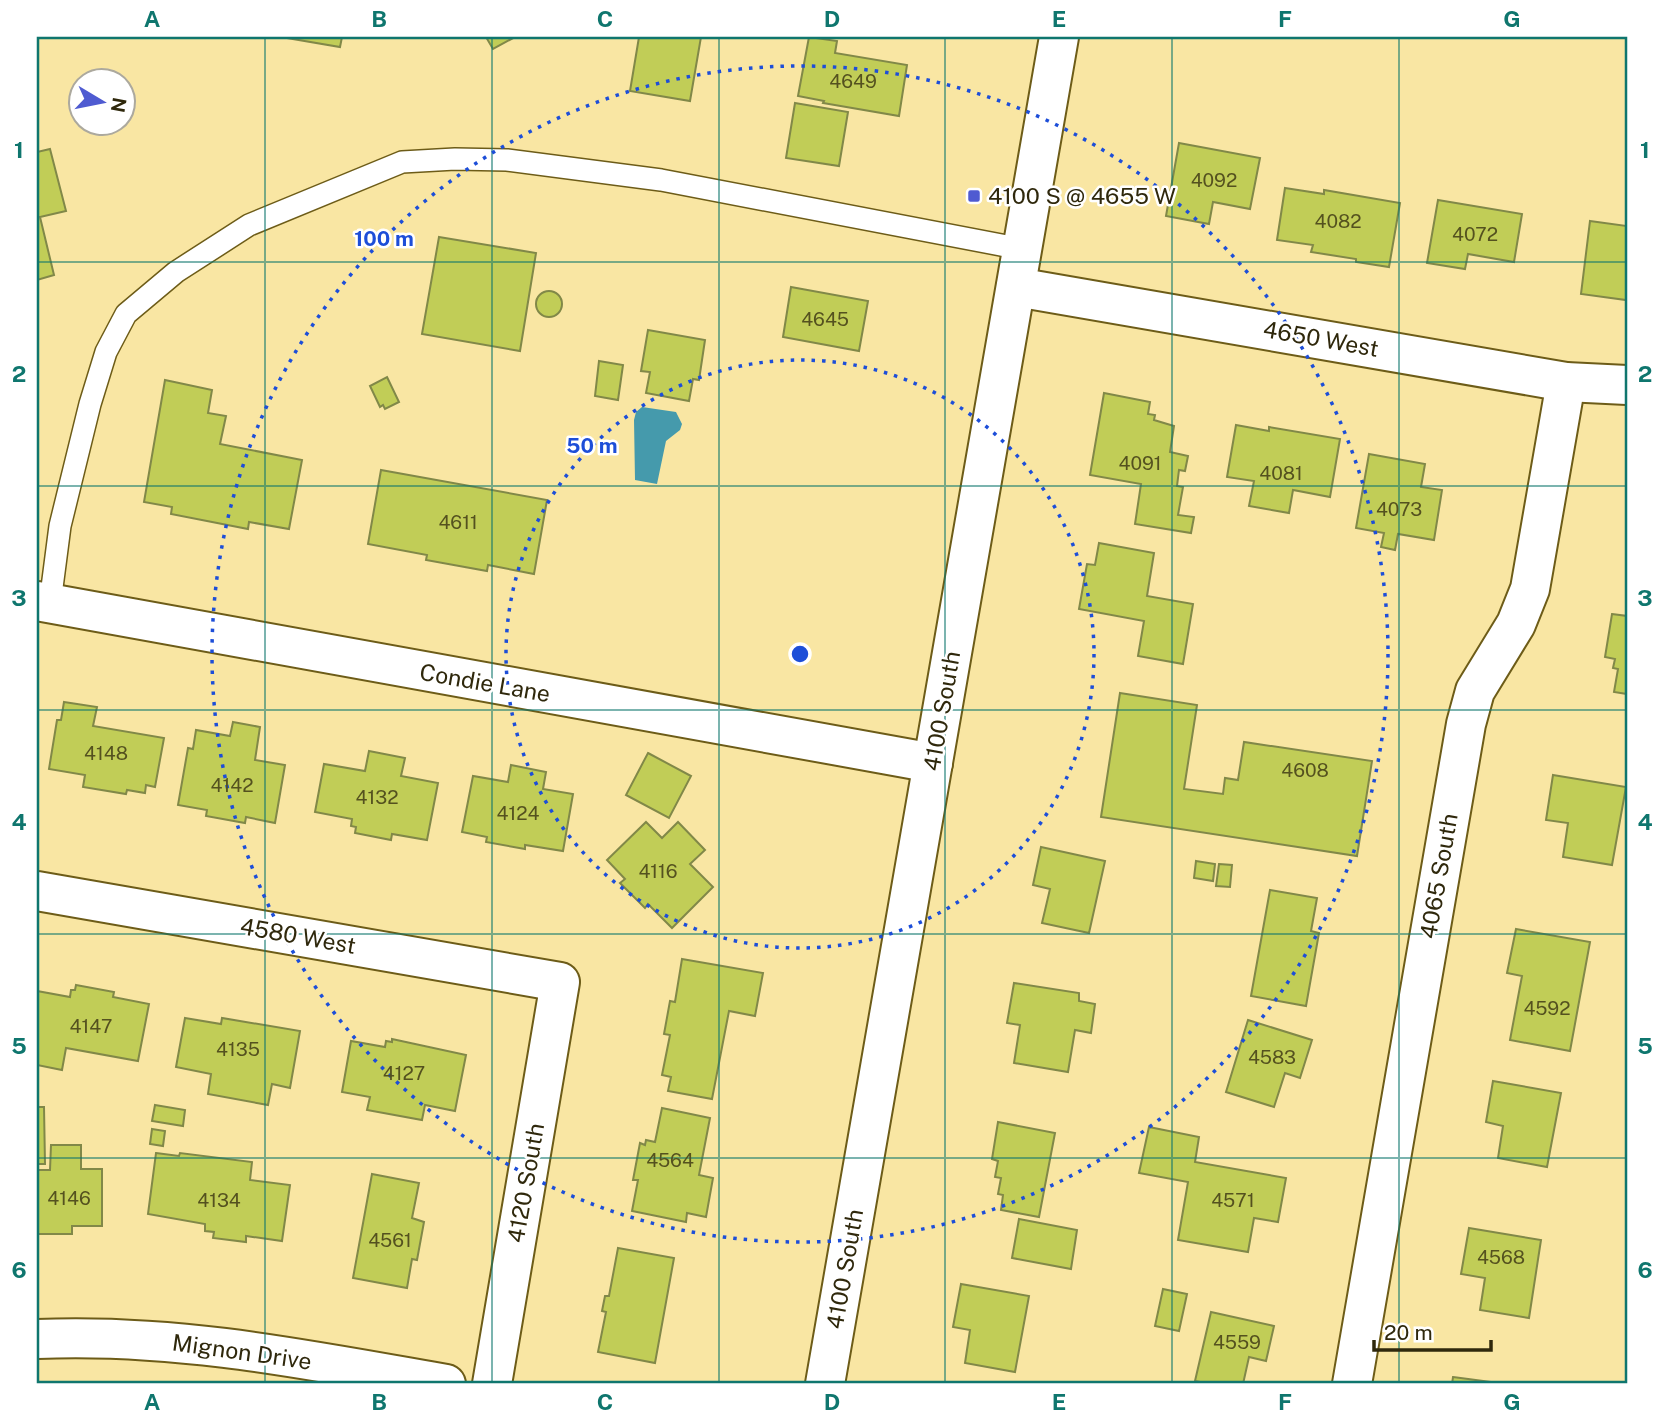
<svg xmlns="http://www.w3.org/2000/svg" width="1664" height="1421" viewBox="0 0 1664 1421" font-family="'Public Sans',sans-serif">
<style>
.water{fill:#459aac}
.building{fill:#c1cd57;stroke:#818848;stroke-width:2}
.lines{fill:none;stroke-linecap:round;stroke-linejoin:round}
.service-casing{stroke:#6d5c18;stroke-width:24}
.minor-casing{stroke:#6d5c18;stroke-width:42}
.secondary-casing{stroke:#6d5c18;stroke-width:42}
.service{stroke:#fff;stroke-width:21}
.minor{stroke:#fff;stroke-width:38}
.secondary{stroke:#fff;stroke-width:38}
.grid{fill:none;stroke:#0f766e;stroke-width:2;stroke-opacity:0.55}
.ring{fill:none;stroke:#1d4ed8;stroke-width:3.5;stroke-dasharray:3.5 7}
.poi-dot{fill:#4f5bd1;stroke:#fff;stroke-width:2.5}
.labels{text-anchor:middle;stroke-width:5;stroke-linejoin:round;paint-order:stroke}
.number-label{font-size:19px;fill:#54511f}
.poi-label{font-size:23px;fill:#2f280c;stroke:#fff;text-anchor:start}
.street-label{font-size:23px;fill:#2f280c;stroke:#fff}
.centre{fill:#1d4ed8;stroke:#fff;stroke-width:3.5}
.ring-label{font-size:21px;text-anchor:middle;font-weight:bold;fill:#1d4ed8;stroke:#fff;stroke-width:5;stroke-linejoin:round;paint-order:stroke}
.neatline{fill:none;stroke:#0f766e;stroke-width:2.5}
.grid-label{font-size:23px;text-anchor:middle;font-weight:bold;fill:#0f766e}
</style>
<rect width="100%" height="100%" fill="#f9e6a3"/>
<path class="water" d="M642 407 676 412 682 424 680 430 666 441 657 484 635 480 634 420 636 412Z"/>
<g class="building">
<path d="M281 37H342L340 47Z"/>
<path d="M486 37H515L493 49Z"/>
<path d="M639 37H701L690 101 630 91Z"/>
<path d="M809 37 837 41 835 53 907 65 899 116 823 103 824 101 798 96Z"/>
<path d="M795 103 848 112 839 166 786 158Z"/>
<path d="M1179 143 1260 158 1250 209 1213 202 1209 224 1166 216Z"/>
<path d="M50 149 66 211 40 217 54 275 37 280V152Z"/>
<path d="M1285 188 1324 194V190L1400 203 1389 267 1356 262V259L1311 252 1313 245 1277 240Z"/>
<path d="M1438 200 1522 214 1514 262 1468 254 1465 269 1427 263Z"/>
<path d="M1590 221 1627 226 1626 300 1581 294Z"/>
<path d="M439 237 536 253 520 351 422 334Z"/>
<path d="M791 287 868 301 859 351 783 337Z"/>
<circle cx="549" cy="304" r="13"/>
<path d="M648 330 705 340 699 380 693 379 689 401 646 393 650 372 641 371Z"/>
<path d="M599 361 623 365 618 400 595 396Z"/>
<path d="M387 377 399 402 385 409 383 405 380 407 370 386Z"/>
<path d="M165 380 212 390 208 413 226 416 220 444 302 460 289 529 249 522 248 529 171 514 172 507 144 502Z"/>
<path d="M1104 393 1150 402 1148 414 1155 415 1154 420 1174 426 1170 452 1188 456 1185 471 1179 470 1177 486 1183 487 1178 515 1194 517 1191 533 1135 524 1141 484 1090 475Z"/>
<path d="M1236 425 1269 431V427L1340 439 1330 497 1293 490 1289 513 1249 506 1254 481 1227 477Z"/>
<path d="M1369 454 1425 464 1421 487 1442 490 1434 540 1398 534 1395 550 1381 547 1384 533 1356 528Z"/>
<path d="M381 470 547 500 534 574 488 565 487 571 426 560 427 555 368 544Z"/>
<path d="M1099 543 1154 553 1147 596 1193 604 1183 664 1138 656 1144 621 1079 609 1087 564 1095 565Z"/>
<path d="M1612 614 1627 616V694L1614 692 1618 669 1613 668 1615 659 1605 657Z"/>
<path d="M1120 693 1197 705 1184 789 1223 794 1225 778 1238 780 1244 742 1372 761 1357 856 1101 817Z"/>
<path d="M64 702 97 707 93 726 164 738 155 787 146 785 145 793 127 790 126 794 83 787 85 775 49 769 57 720H61Z"/>
<path d="M233 722 260 727 255 760 285 765 275 823 246 817 245 823 206 816 207 810 178 805 188 748 193 749 196 730 230 736Z"/>
<path d="M369 751 405 758 401 776 438 783 427 840 392 834 391 840 355 833 356 827 351 826 352 819 315 812 324 764 365 771Z"/>
<path d="M648 753 691 776 669 818 626 795Z"/>
<path d="M511 765 546 772 543 789 573 794 563 851 525 845V849L486 842 487 837 462 832 473 776 508 782Z"/>
<path d="M1553 775 1626 787 1612 865 1563 857 1568 823 1546 820Z"/>
<path d="M646 822 662 838 678 822 705 850 690 864 713 887 672 928 648 904 645 908 620 883 625 879 607 860Z"/>
<path d="M1041 847 1105 861 1089 933 1042 923 1050 889 1033 885Z"/>
<path d="M1196 861 1215 864 1213 881 1194 878Z"/>
<path d="M1219 864 1232 865 1230 887 1216 886Z"/>
<path d="M1270 890 1317 898 1311 931 1319 933 1306 1006 1251 996Z"/>
<path d="M1516 929 1590 942 1570 1051 1510 1040 1522 976 1507 973Z"/>
<path d="M682 959 763 973 755 1016 729 1011 712 1099 668 1091 671 1077 662 1075 670 1035 664 1034 670 1001 675 1002Z"/>
<path d="M1014 983 1079 993V1001L1095 1004 1091 1033 1075 1030 1068 1072 1014 1063 1020 1025 1007 1023Z"/>
<path d="M76 985 114 992 113 997 149 1004 138 1061 66 1048 62 1070 37 1065V991L70 997 71 990H75Z"/>
<path d="M185 1018 221 1024 222 1018 300 1031 290 1088 272 1084 268 1105 208 1094 211 1074 176 1067Z"/>
<path d="M1248 1020 1312 1040 1300 1078 1285 1073 1274 1107 1226 1092Z"/>
<path d="M392 1039 466 1055 455 1111 425 1105 422 1120 367 1110 370 1097 342 1092 351 1041 385 1047 386 1041 392 1042Z"/>
<path d="M1493 1081 1561 1093 1547 1167 1498 1158 1503 1126 1486 1122Z"/>
<path d="M155 1105 185 1110 183 1126 152 1121Z"/>
<path d="M37 1107H44L45 1164H37Z"/>
<path d="M662 1108 710 1118 699 1175 713 1178 706 1217 687 1213 686 1222 632 1211 638 1180H633L640 1143 645 1145 646 1140 655 1142Z"/>
<path d="M998 1122 1055 1133 1039 1217 1001 1210 1003 1195 998 1194 1001 1178 995 1177 998 1161 992 1159Z"/>
<path d="M1149 1127 1199 1137 1195 1162 1286 1178 1278 1222 1254 1218 1248 1252 1178 1240 1188 1182 1139 1173Z"/>
<path d="M152 1129 165 1131 163 1146 150 1144Z"/>
<path d="M51 1145H81V1169H102V1226H72V1234H37V1170H50Z"/>
<path d="M156 1153 179 1156 180 1153 252 1162 250 1180 290 1185 282 1241 246 1236V1242L213 1238 214 1232 205 1231V1224L148 1214Z"/>
<path d="M372 1174 419 1183 412 1218 424 1222 417 1260 412 1259 407 1288 353 1278Z"/>
<path d="M1019 1219 1077 1230 1071 1269 1012 1258Z"/>
<path d="M1469 1228 1541 1240 1529 1318 1480 1310 1485 1278 1461 1274Z"/>
<path d="M618 1248 674 1258 655 1363 598 1352 606 1312 602 1311 605 1296H609Z"/>
<path d="M961 1284 1029 1296 1015 1372 965 1363 970 1330 953 1327Z"/>
<path d="M1163 1289 1187 1294 1179 1331 1155 1326Z"/>
<path d="M1211 1312 1274 1326 1266 1361 1249 1357 1243 1384H1211L1195 1381Z"/>
<path d="M1453 1377 1506 1384H1452Z"/>
</g>
<g class="lines">
<defs>
<path id="service" d="M50 603 60 526 90 404 106 352 126 314 176 272 249 225 402 162 455 159 507 160 661 180 1022 249"/>
<g id="minor">
<path d="M1016 287 1566 382 1627 385"/>
<path d="M37 601 933 763"/>
<path d="M37 891 560 982 492 1384"/>
<path d="M37 1339C176 1333 310 1360 446 1384"/>
<path d="M1352 1384 1466 724 1475 691 1516 624 1530 589 1566 382"/>
</g>
<path id="secondary" d="M825 1384 1059 37"/>
</defs>
<use href="#service" class="service-casing"/>
<use href="#minor" class="minor-casing"/>
<use href="#secondary" class="secondary-casing"/>
<use href="#service" class="service"/>
<use href="#minor" class="minor"/>
<use href="#secondary" class="secondary"/>
</g>
<path class="grid" d="M265 37V1384M492 37V1384M719 37V1384M945 37V1384M1172 37V1384M1399 37V1384M37 262H1627M37 486H1627M37 710H1627M37 934H1627M37 1158H1627"/>
<g class="ring">
<circle cx="800" cy="654" r="294"/>
<circle cx="800" cy="654" r="588"/>
</g>
<rect class="poi-dot" x="967" y="189" width="14" height="14" rx="3.5"/>
<g class="labels">
<g class="number-label">
<text x="853" y="88">4649</text>
<text x="1214" y="187">4092</text>
<text x="1338" y="228">4082</text>
<text x="1475" y="241">4072</text>
<text x="825" y="326">4645</text>
<text x="1140" y="470">4091</text>
<text x="1281" y="480">4081</text>
<text x="1399" y="516">4073</text>
<text x="458" y="529">4611</text>
<text x="106" y="760">4148</text>
<text x="1305" y="777">4608</text>
<text x="232" y="792">4142</text>
<text x="377" y="804">4132</text>
<text x="518" y="820">4124</text>
<text x="658" y="878">4116</text>
<text x="1547" y="1015">4592</text>
<text x="91" y="1033">4147</text>
<text x="238" y="1056">4135</text>
<text x="1272" y="1064">4583</text>
<text x="404" y="1080">4127</text>
<text x="670" y="1167">4564</text>
<text x="69" y="1205">4146</text>
<text x="219" y="1207">4134</text>
<text x="1233" y="1207">4571</text>
<text x="390" y="1247">4561</text>
<text x="1501" y="1264">4568</text>
<text x="1237" y="1349">4559</text>
</g>
<g class="poi-label">
<text x="988" y="204">4100 S @ 4655 W</text>
</g>
<g class="street-label">
<text transform="translate(1321 339) rotate(10)" y="8">4650 West</text>
<text transform="translate(485 683) rotate(10)" y="8">Condie Lane</text>
<text transform="translate(942 711) rotate(-80)" y="8">4100 South</text>
<text transform="translate(1439 876) rotate(-80)" y="8">4065 South</text>
<text transform="translate(298 936) rotate(10)" y="8">4580 West</text>
<text transform="translate(526 1183) rotate(-80)" y="8">4120 South</text>
<text transform="translate(845 1269) rotate(-80)" y="8">4100 South</text>
<text transform="translate(242 1352) rotate(8)" y="8">Mignon Drive</text>
</g>
</g>
<circle cx="800" cy="654" r="10" class="centre"/>
<g class="ring-label">
<text x="384" y="246">100 m</text>
<text x="592" y="453">50 m</text>
</g>
<rect width="1664" height="1421" fill="none" stroke="#ffffff" stroke-width="77"/>
<g transform="translate(102 102) rotate(100)"><circle r="33" fill="#ffffff" stroke="#aca99e" stroke-width="2"/>
<path d="M0-5L12 26L0 18L-12 26Z" fill="#4f5bd1"/>
<text y="-10" font-size="19" font-weight="bold" text-anchor="middle" fill="#2f280c">N</text>
</g>
<path d="M1374 1340v10h117v-10" fill="none" stroke="#2f280c" stroke-width="3.5"/>
<text x="1384" y="1340" font-size="21" fill="#2f280c" stroke="#ffffff" stroke-width="5" paint-order="stroke">20 m</text>
<rect x="38" y="38" width="1588" height="1344" class="neatline"/>
<g class="grid-label">
<text x="152" y="27">A</text>
<text x="379" y="27">B</text>
<text x="605" y="27">C</text>
<text x="832" y="27">D</text>
<text x="1059" y="27">E</text>
<text x="1285" y="27">F</text>
<text x="1512" y="27">G</text>
<text x="19" y="158">1</text>
<text x="1645" y="158">1</text>
<text x="19" y="382">2</text>
<text x="1645" y="382">2</text>
<text x="19" y="606">3</text>
<text x="1645" y="606">3</text>
<text x="19" y="830">4</text>
<text x="1645" y="830">4</text>
<text x="19" y="1054">5</text>
<text x="1645" y="1054">5</text>
<text x="19" y="1278">6</text>
<text x="1645" y="1278">6</text>
<text x="152" y="1410">A</text>
<text x="379" y="1410">B</text>
<text x="605" y="1410">C</text>
<text x="832" y="1410">D</text>
<text x="1059" y="1410">E</text>
<text x="1285" y="1410">F</text>
<text x="1512" y="1410">G</text>
</g>
</svg>
